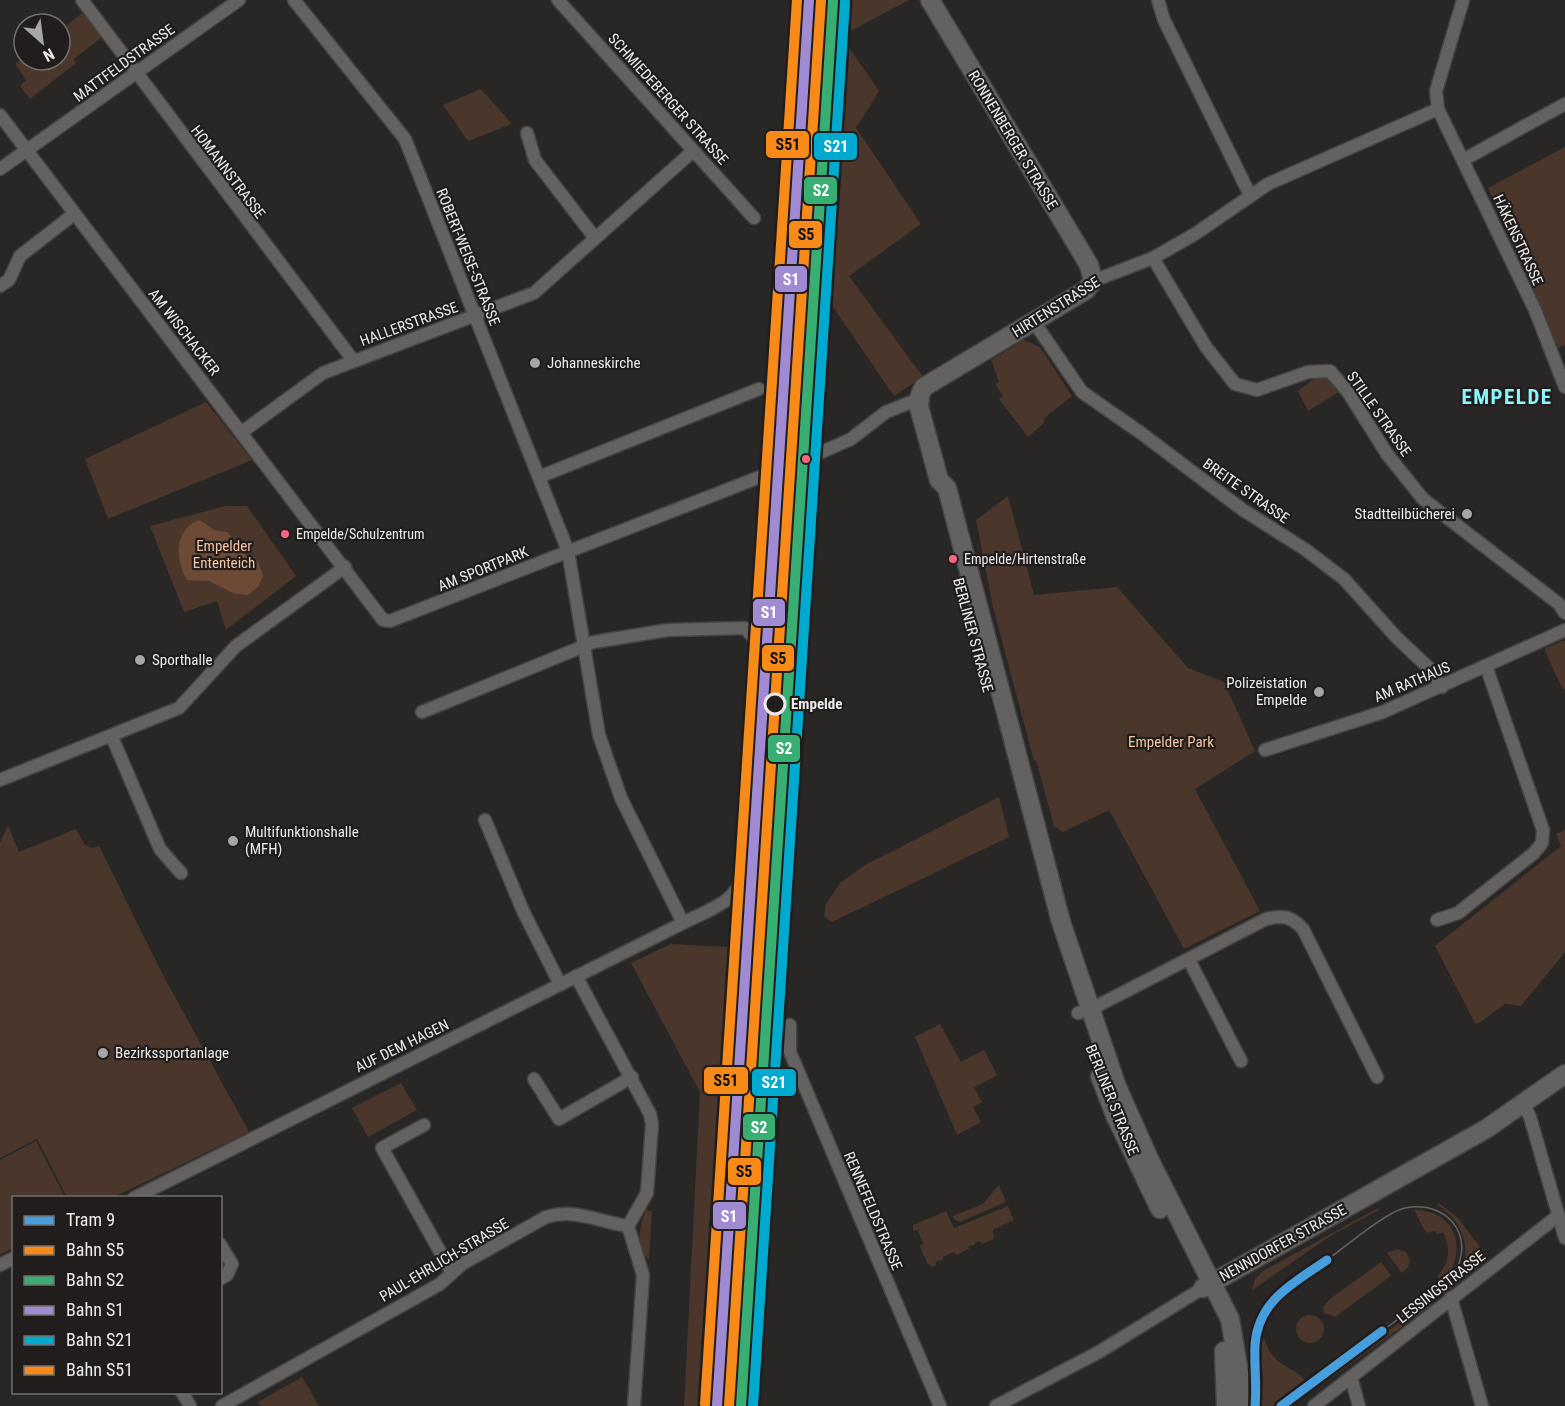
<svg xmlns="http://www.w3.org/2000/svg" width="1565" height="1406" viewBox="0 0 1565 1406" font-family="'Roboto Condensed',sans-serif">
<style>
.green{fill:#4a362a}
.water{fill:#6c4a35}
.lines{fill:none;stroke-linecap:round;stroke-linejoin:round}
.street-casing{stroke:#454444;stroke-width:15}
.secondary-casing{stroke:#454444;stroke-width:21}
.street{stroke:#636261;stroke-width:12}
.secondary{stroke:#636261;stroke-width:18}
.tram{stroke:#656463;stroke-width:1.5}
.rail-1-casing{stroke:#201d1c;stroke-width:15}
.rail-2-casing{stroke:#201d1c;stroke-width:15}
.rail-3-casing{stroke:#201d1c;stroke-width:15}
.rail-4-casing{stroke:#201d1c;stroke-width:15}
.rail-5-casing{stroke:#201d1c;stroke-width:15}
.rail-1{stroke:#f78a18;stroke-width:10}
.rail-2{stroke:#38ae72;stroke-width:10}
.rail-3{stroke:#a08bd3;stroke-width:10}
.rail-4{stroke:#00a9ce;stroke-width:10}
.rail-5{stroke:#f78a18;stroke-width:10}
.tram-1-casing{stroke:#201d1c;stroke-width:14}
.tram-1{stroke:#469edd;stroke-width:9}
.poi-dot{fill:#a8a6a5;stroke:#201d1c;stroke-width:2}
.bus-dot{fill:#fa6682;stroke:#201d1c;stroke-width:2}
.stop-dot{fill:#201d1c;stroke:#edebea;stroke-width:3}
.labels{text-anchor:middle;stroke-width:4.5;stroke-linejoin:round;paint-order:stroke}
.bus-label{font-size:14px;fill:#edebea;stroke:#201d1c;text-anchor:start}
.street-label{font-size:15px;fill:#edebea;stroke:#201d1c}
.poi-label{font-size:15px;fill:#edebea;stroke:#201d1c;text-anchor:start}
.park-label{font-size:15px;fill:#f7c2a4;stroke:#201d1c}
.stop-label{font-size:15px;font-weight:bold;fill:#edebea;stroke:#201d1c;text-anchor:start}
.district-label{font-size:21px;font-weight:bold;letter-spacing:1.5px;fill:#8af5fb;stroke:#201d1c}
.line-badge{stroke:#201d1c;stroke-width:2}
.badge-label{font-size:16px;text-anchor:middle;font-weight:bold;fill:#fff}
.pale-badge-label{font-size:16px;text-anchor:middle;font-weight:bold;fill:#111}
</style>
<rect width="100%" height="100%" fill="#282726"/>
<g class="green">
<path d="M839 0H909L841 36 879 91 856 128 921 224 849 276 923 377 894 396 822 291Z"/>
<path d="M83 13 102 37 74 59 76 63 30 99 20 86 26 80 15 64 24 57V60H60V30Z"/>
<path d="M481 89 512 124 468 141 443 105Z"/>
<path d="M1565 147V345L1558 348 1488 188Z"/>
<path d="M1024 340 1040 347 1072 396 1043 419 1045 422 1028 437 999 399 1003 396 995 384 999 382 991 360Z"/>
<path d="M1315 378H1327L1339 392 1308 411 1298 391Z"/>
<path d="M206 402 252 460 108 519 85 459Z"/>
<path d="M1008 496 1034 595 1117 587 1188 668 1224 682 1255 751 1195 789 1260 911 1184 949 1109 810 1063 832 1054 826 1036 760 1034 761 993 607 976 520Z"/>
<path d="M225 506H247L296 576 226 630 217 601 184 612 150 526Z"/>
<path d="M1562 641H1565V688L1563 690 1544 649Z"/>
<path d="M999 797 1009 837 832 922 824 916 826 904 841 882 865 865Z"/>
<path d="M8 825 19 852 76 829 85 845 92 848 99 846 163 975 249 1132 114 1197H67L37 1139 0 1158V843Z"/>
<path d="M1565 830V952L1521 1006 1505 1004 1476 1025 1435 946 1561 846 1556 834Z"/>
<path d="M671 944 745 948 716 1406H684L700 1092 631 963Z"/>
<path d="M940 1024 961 1062 984 1050 997 1075 974 1088 982 1102 973 1107 981 1122 957 1135 915 1037Z"/>
<path d="M401 1083 417 1110 368 1137 352 1108Z"/>
<path d="M36 1141 65 1197 14 1198 13 1248 0 1255V1160Z"/>
<path d="M999 1185 1006 1202 960 1222 955 1220 953 1216 983 1204Z"/>
<path d="M1439 1203 1458 1218 1489 1259 1441 1296 1439 1294C1445 1289 1452 1285 1457 1278 1474 1254 1464 1220 1438 1206Z"/>
<path d="M1008 1206 1014 1220 993 1230 994 1239 982 1244 980 1241 975 1243V1245L968 1246 969 1249 956 1255 954 1252 943 1257V1260L935 1262 936 1265 932 1267 927 1263 920 1246 923 1244 918 1230 913 1231V1225L946 1211 954 1228Z"/>
<path d="M1378 1208 1379 1210 1332 1235 1252 1290 1255 1279 1263 1271Z"/>
<path d="M646 1210 652 1211 649 1260C634 1246 640 1226 646 1210Z"/>
<path d="M1414 1210C1458 1210 1469 1253 1442 1283L1437 1276C1450 1263 1451 1247 1443 1232L1438 1234 1434 1231 1426 1233Z"/>
<path d="M1397 1249 1406 1252 1410 1260 1408 1267 1402 1273 1387 1253Z"/>
<path d="M1381 1262 1391 1276 1335 1317 1324 1313 1323 1307 1330 1299Z"/>
<path d="M1429 1301 1432 1305 1323 1384 1320 1381Z"/>
<circle cx="1310" cy="1329" r="14"/>
<path d="M1264 1338C1276 1372 1291 1362 1306 1382L1273 1406H1260L1263 1381 1260 1339Z"/>
<path d="M302 1377 319 1406H261L258 1402Z"/>
</g>
<path class="water" d="M200 520 214 530 227 532 248 558 258 561 263 576 258 587 248 595 235 594 209 581 187 580C175 561 174 527 200 520Z"/>
<g class="lines">
<defs>
<g id="street">
<path d="M82 0 353 360"/>
<path d="M294 0 405 139 568 551 599 735 621 798 683 923"/>
<path d="M558 0 754 218"/>
<path d="M1158 0 1164 20 1250 195"/>
<path d="M1463 0 1436 91 1438 109 1535 310 1565 387"/>
<path d="M0 115 383 620 390 621 806 459 851 439 886 412 919 399"/>
<path d="M527 133 535 160 595 238"/>
<path d="M1463 160 1565 104"/>
<path d="M0 169 239 0"/>
<path d="M1153 258 1206 347 1235 384 1257 390 1308 372 1330 371 1348 392 1387 454 1423 499 1559 604 1565 613"/>
<path d="M1093 281 1153 258 1195 234 1268 184 1438 109"/>
<path d="M0 286 9 280 20 256 74 214"/>
<path d="M1034 322 1082 392 1141 433 1243 510 1306 550 1344 579 1397 638 1429 668 1442 687"/>
<path d="M242 432 323 373 534 293 693 151"/>
<path d="M539 477 759 389"/>
<path d="M112 737 160 849 181 873"/>
<path d="M1265 750 1383 712 1565 630"/>
<path d="M0 780 179 708 236 646 345 567"/>
<path d="M485 820 523 911 560 984"/>
<path d="M1437 920 1458 913 1534 853 1542 843 1543 830 1486 666"/>
<path d="M1189 960 1241 1061"/>
<path d="M576 976 650 1114 652 1124 647 1193 628 1226 643 1275 634 1406"/>
<path d="M1078 1013 1099 1005 1266 919C1283 915 1291 916 1303 929L1377 1077"/>
<path d="M790 1025V1052L940 1406"/>
<path d="M534 1079 559 1119 632 1077"/>
<path d="M1524 1105 1530 1117 1565 1238"/>
<path d="M424 1125 382 1148 452 1273"/>
<path d="M134 1198 683 923C708 910 736 903 744 874L758 648 753 637 745 628 668 630 594 642 422 712"/>
<path d="M220 1244 232 1264 227 1275 220 1279"/>
<path d="M0 1265 14 1258"/>
<path d="M1451 1298 1482 1406"/>
<path d="M1351 1377 1359 1406"/>
<path d="M182 1392 190 1406"/>
<path d="M222 1406 440 1284 462 1264 546 1217C576 1208 598 1222 628 1226"/>
<path d="M996 1406 1099 1352 1203 1288"/>
<path d="M1314 1406 1559 1215"/>
</g>
<g id="secondary">
<path d="M930 0 1089 265 1093 281 1086 290 924 387 920 395 919 407 939 480"/>
<path d="M939 480 947 488 1061 922 1117 1087 1150 1161 1230 1319 1239 1373V1406"/>
<path d="M1100 1076 1115 1115 1160 1209"/>
<path d="M1203 1288 1486 1129 1565 1074"/>
<path d="M1224 1351 1226 1406"/>
</g>
</defs>
<use href="#street" class="street-casing"/>
<use href="#secondary" class="secondary-casing"/>
<use href="#street" class="street"/>
<use href="#secondary" class="secondary"/>
<path class="tram" d="M1327 1260C1345 1247 1386 1212 1405 1208 1454 1199 1480 1246 1447 1283L1382 1331"/>
<defs>
<path id="rail-1" d="M729 1406 821 0"/>
<path id="rail-2" d="M741 1406 833 1"/>
<path id="rail-3" d="M717 1405 809 0"/>
<path id="rail-4" d="M753 1406 845 2"/>
<path id="rail-5" d="M705 1404 797 0"/>
</defs>
<use href="#rail-1" class="rail-1-casing"/>
<use href="#rail-2" class="rail-2-casing"/>
<use href="#rail-3" class="rail-3-casing"/>
<use href="#rail-4" class="rail-4-casing"/>
<use href="#rail-5" class="rail-5-casing"/>
<use href="#rail-1" class="rail-1"/>
<use href="#rail-2" class="rail-2"/>
<use href="#rail-3" class="rail-3"/>
<use href="#rail-4" class="rail-4"/>
<use href="#rail-5" class="rail-5"/>
<defs>
<g id="tram-1">
<path d="M1255 1406C1257 1386 1254 1365 1255 1345 1258 1300 1294 1283 1327 1260"/>
<path d="M1281 1406 1382 1331"/>
</g>
</defs>
<use href="#tram-1" class="tram-1-casing"/>
<use href="#tram-1" class="tram-1"/>
</g>
<g class="poi-dot">
<circle cx="535" cy="363" r="6"/>
<circle cx="1467" cy="514" r="6"/>
<circle cx="140" cy="660" r="6"/>
<circle cx="1319" cy="692" r="6"/>
<circle cx="233" cy="841" r="6"/>
<circle cx="103" cy="1053" r="6"/>
</g>
<g class="bus-dot">
<circle cx="806" cy="459" r="5"/>
<circle cx="285" cy="534" r="5"/>
<circle cx="953" cy="559" r="5"/>
</g>
<circle class="stop-dot" cx="775" cy="704" r="10"/>
<g class="labels">
<g class="bus-label">
<text x="296" y="539">Empelde/Schulzentrum</text>
<text x="964" y="564">Empelde/Hirtenstraße</text>
</g>
<g class="street-label">
<text transform="translate(124 63) rotate(-36)" y="5">MATTFELDSTRASSE</text>
<text transform="translate(668 99) rotate(48)" y="5">SCHMIEDEBERGER STRASSE</text>
<text transform="translate(1013 140) rotate(59)" y="5">RONNENBERGER STRASSE</text>
<text transform="translate(228 172) rotate(53)" y="5">HOMANNSTRASSE</text>
<text transform="translate(1518 240) rotate(65)" y="5">HÄKENSTRASSE</text>
<text transform="translate(468 257) rotate(68)" y="5">ROBERT-WEISE-STRASSE</text>
<text transform="translate(1056 307) rotate(-32)" y="5">HIRTENSTRASSE</text>
<text transform="translate(409 324) rotate(-20)" y="5">HALLERSTRASSE</text>
<text transform="translate(184 332) rotate(52)" y="5">AM WISCHACKER</text>
<text transform="translate(1379 414) rotate(55)" y="5">STILLE STRASSE</text>
<text transform="translate(1246 491) rotate(35)" y="5">BREITE STRASSE</text>
<text transform="translate(483 569) rotate(-22)" y="5">AM SPORTPARK</text>
<text transform="translate(973 635) rotate(75)" y="5">BERLINER STRASSE</text>
<text transform="translate(1412 682) rotate(-23)" y="5">AM RATHAUS</text>
<text transform="translate(402 1046) rotate(-26)" y="5">AUF DEM HAGEN</text>
<text transform="translate(1112 1100) rotate(68)" y="5">BERLINER STRASSE</text>
<text transform="translate(873 1211) rotate(67)" y="5">RENNEFELDSTRASSE</text>
<text transform="translate(1283 1243) rotate(-29)" y="5">NENNDORFER STRASSE</text>
<text transform="translate(444 1260) rotate(-31)" y="5">PAUL-EHRLICH-STRASSE</text>
<text transform="translate(1441 1287) rotate(-38)" y="5">LESSINGSTRASSE</text>
</g>
<g class="poi-label">
<text x="547" y="368">Johanneskirche</text>
<text x="1455" y="519" text-anchor="end">Stadtteilbücherei</text>
<text x="152" y="665">Sporthalle</text>
<text x="1307" y="688" text-anchor="end">Polizeistation<tspan x="1307" dy="17">Empelde</tspan></text>
<text x="245" y="837">Multifunktionshalle<tspan x="245" dy="17">(MFH)</tspan></text>
<text x="115" y="1058">Bezirkssportanlage</text>
</g>
<g class="park-label">
<text x="224" y="551">Empelder<tspan x="224" dy="17">Ententeich</tspan></text>
<text x="1171" y="747">Empelder Park</text>
</g>
<g class="stop-label">
<text x="791" y="709">Empelde</text>
</g>
<g class="district-label">
<text x="1507" y="404">EMPELDE</text>
</g>
</g>
<g class="line-badge">
<rect x="765" y="130" width="45" height="29" rx="6" fill="#f78a18"/>
<rect x="813" y="132" width="45" height="29" rx="6" fill="#00a9ce"/>
<rect x="803" y="176" width="35" height="29" rx="6" fill="#38ae72"/>
<rect x="788" y="220" width="35" height="29" rx="6" fill="#f78a18"/>
<rect x="774" y="265" width="34" height="28" rx="6" fill="#a08bd3"/>
<rect x="752" y="598" width="34" height="29" rx="6" fill="#a08bd3"/>
<rect x="761" y="644" width="34" height="28" rx="6" fill="#f78a18"/>
<rect x="767" y="734" width="34" height="29" rx="6" fill="#38ae72"/>
<rect x="703" y="1066" width="46" height="29" rx="6" fill="#f78a18"/>
<rect x="751" y="1068" width="46" height="29" rx="6" fill="#00a9ce"/>
<rect x="742" y="1113" width="34" height="28" rx="6" fill="#38ae72"/>
<rect x="727" y="1157" width="35" height="29" rx="6" fill="#f78a18"/>
<rect x="712" y="1201" width="35" height="29" rx="6" fill="#a08bd3"/>
</g>
<g class="badge-label">
<text x="836" y="152">S21</text>
<text x="821" y="196">S2</text>
<text x="791" y="285">S1</text>
<text x="769" y="618">S1</text>
<text x="784" y="754">S2</text>
<text x="774" y="1088">S21</text>
<text x="759" y="1133">S2</text>
<text x="729" y="1222">S1</text>
</g>
<g class="pale-badge-label">
<text x="788" y="150">S51</text>
<text x="806" y="240">S5</text>
<text x="778" y="664">S5</text>
<text x="726" y="1086">S51</text>
<text x="744" y="1177">S5</text>
</g>
<rect x="12" y="1196" width="210" height="198" fill="#201d1c" stroke="#726f6e" stroke-width="1.5"/>
<rect x="24" y="1216" width="30" height="9" fill="#469edd" stroke="#726f6e" stroke-width="1.5"/>
<text x="66" y="1226" font-size="18" fill="#edebea">Tram 9</text>
<rect x="24" y="1246" width="30" height="9" fill="#f78a18" stroke="#726f6e" stroke-width="1.5"/>
<text x="66" y="1256" font-size="18" fill="#edebea">Bahn S5</text>
<rect x="24" y="1276" width="30" height="9" fill="#38ae72" stroke="#726f6e" stroke-width="1.5"/>
<text x="66" y="1286" font-size="18" fill="#edebea">Bahn S2</text>
<rect x="24" y="1306" width="30" height="9" fill="#a08bd3" stroke="#726f6e" stroke-width="1.5"/>
<text x="66" y="1316" font-size="18" fill="#edebea">Bahn S1</text>
<rect x="24" y="1336" width="30" height="9" fill="#00a9ce" stroke="#726f6e" stroke-width="1.5"/>
<text x="66" y="1346" font-size="18" fill="#edebea">Bahn S21</text>
<rect x="24" y="1366" width="30" height="9" fill="#f78a18" stroke="#726f6e" stroke-width="1.5"/>
<text x="66" y="1376" font-size="18" fill="#edebea">Bahn S51</text>
<g transform="translate(42 42) rotate(152)"><circle r="28" fill="#201d1c" stroke="#726f6e" stroke-width="1.5"/>
<path d="M0-4.5L10 22L0 15L-10 22Z" fill="#a8a6a5"/>
<text y="-9" font-size="16" font-weight="bold" text-anchor="middle" fill="#edebea">N</text>
</g>
</svg>
